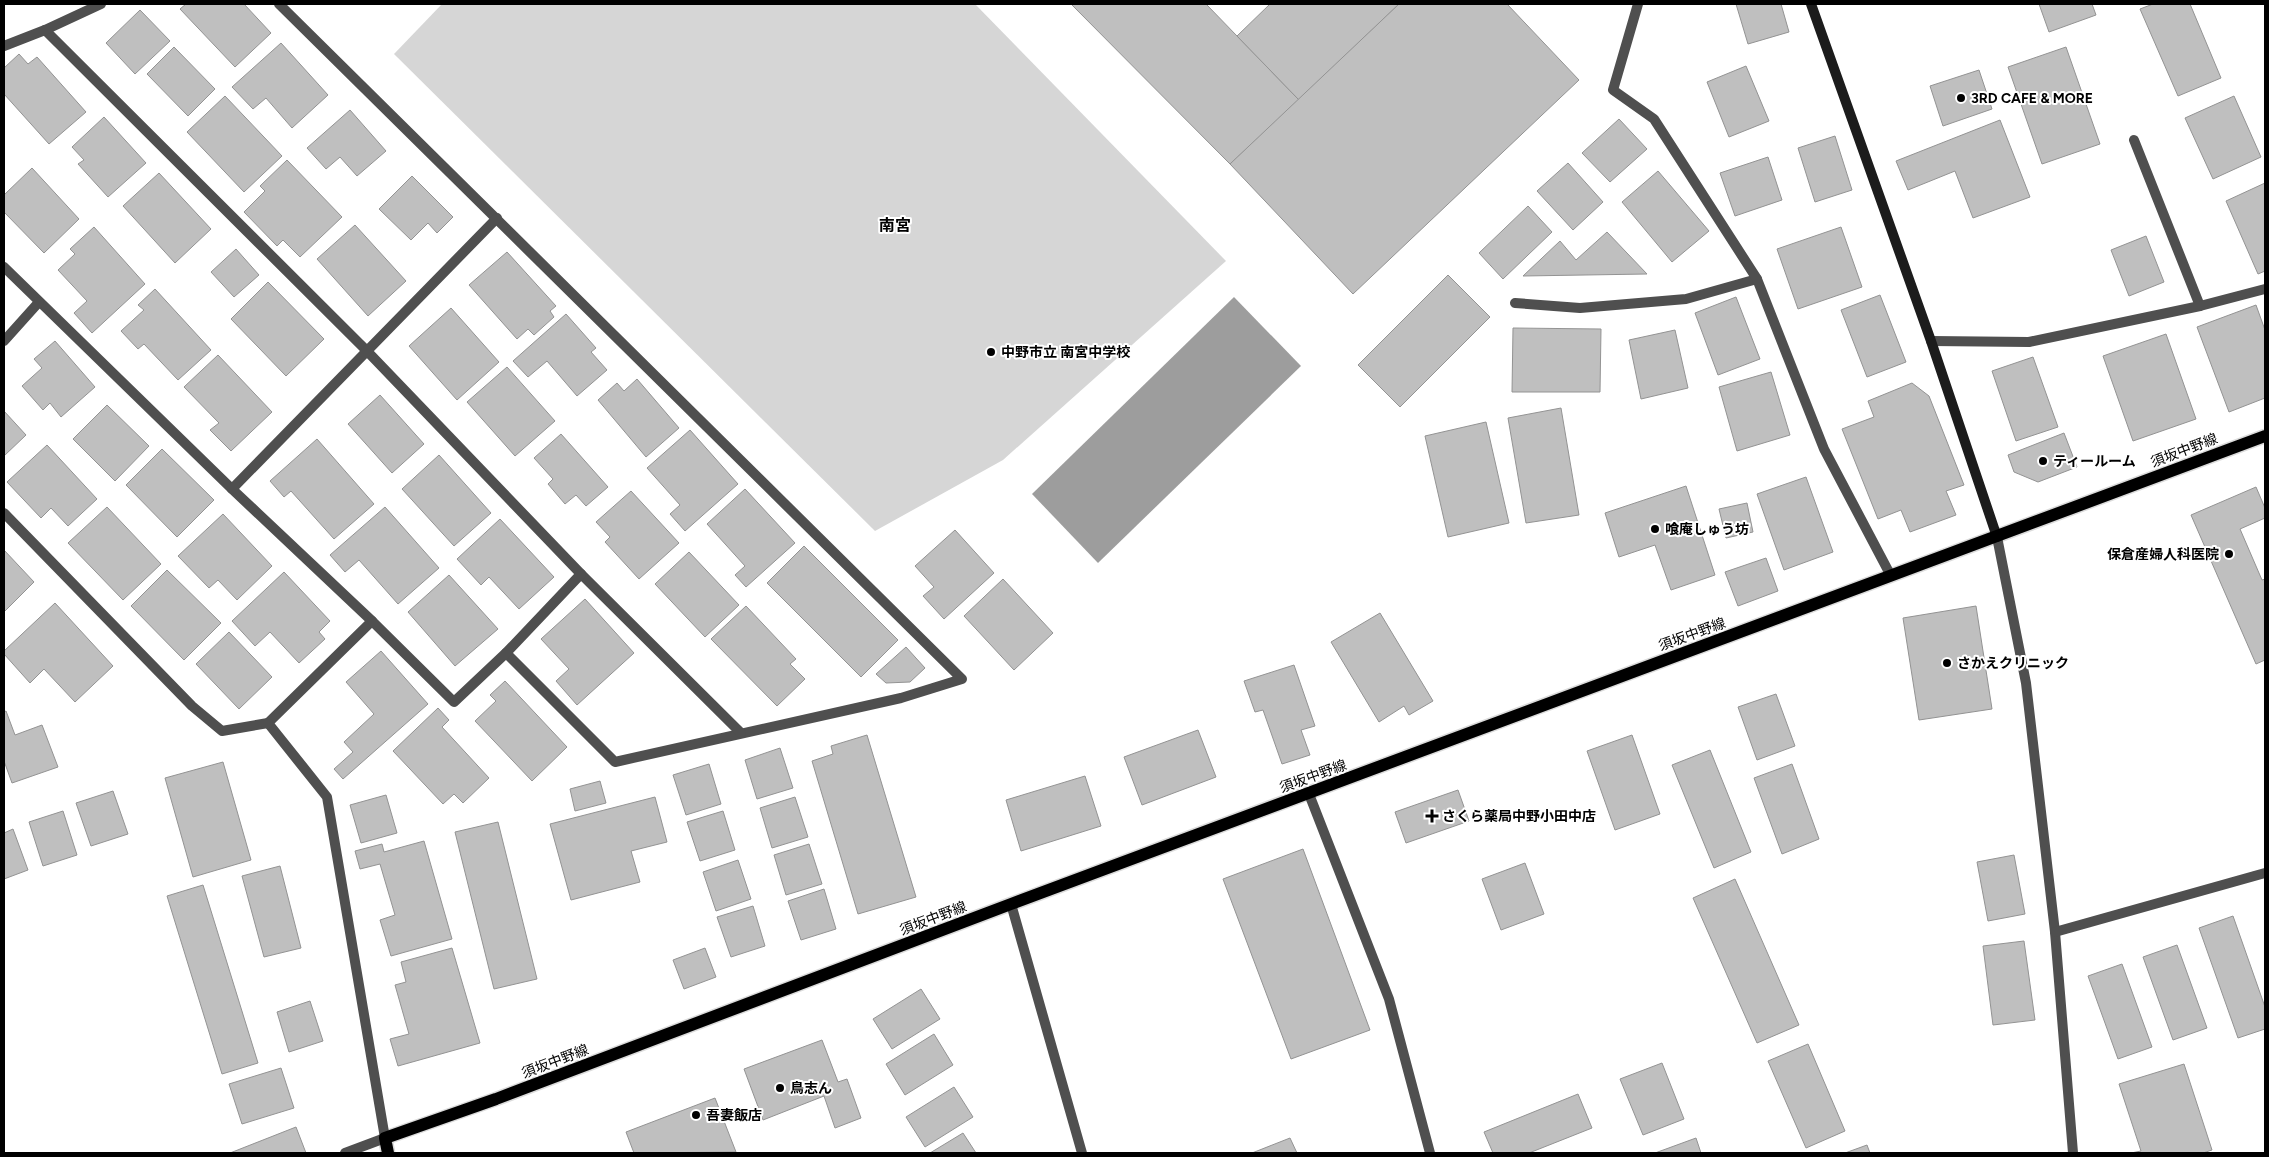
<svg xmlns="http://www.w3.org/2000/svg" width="2269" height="1157" viewBox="0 0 2269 1157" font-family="Figtree,'Noto Sans JP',sans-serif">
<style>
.green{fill:#d6d6d6}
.water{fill:#9d9d9d}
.building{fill:#bfbfbf;stroke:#939393}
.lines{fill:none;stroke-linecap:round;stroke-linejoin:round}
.primary-casing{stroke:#dbdbdb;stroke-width:15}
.lane{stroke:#4f4f4f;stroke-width:10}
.street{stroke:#4f4f4f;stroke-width:10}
.secondary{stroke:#1c1c1c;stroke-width:10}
.primary{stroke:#000;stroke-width:12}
.poi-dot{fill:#000;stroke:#fff;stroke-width:2}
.labels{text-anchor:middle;stroke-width:4;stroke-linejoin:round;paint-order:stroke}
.poi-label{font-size:14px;font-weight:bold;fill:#000;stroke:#fff;text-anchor:start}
.street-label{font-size:14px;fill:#000;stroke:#fff}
.quarter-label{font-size:16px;font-weight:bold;fill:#000;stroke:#fff}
</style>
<rect width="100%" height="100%" fill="#fff"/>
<path class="green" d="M442 4H975L1226 261 1003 460 875 531 394 54Z"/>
<path class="water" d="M1234 297 1301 366 1098 563 1032 494Z"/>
<g class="building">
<path d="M186 4H244L271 33 235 67 180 9Z"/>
<path d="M1071 4H1206L1299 100 1230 164Z"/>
<path d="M1270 4H1399L1299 100 1237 36Z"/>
<path d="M1399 4H1507L1579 80 1353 294 1230 164Z"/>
<path d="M1736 4H1781L1789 32 1748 44Z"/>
<path d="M2039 4H2092L2096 15 2049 32Z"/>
<path d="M2153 4H2190L2221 78 2178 96 2140 9Z"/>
<path d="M140 10 170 41 135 74 106 43Z"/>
<path d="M281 43 328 95 292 128 266 98 253 109 232 87Z"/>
<path d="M174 47 215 89 188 116 147 74Z"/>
<path d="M2066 47 2100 144 2042 164 2008 67Z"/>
<path d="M19 54 28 64 37 57 86 112 49 144 4 94V68Z"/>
<path d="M1746 66 1769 121 1729 137 1707 82Z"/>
<path d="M1979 70 1992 109 1943 126 1930 86Z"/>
<path d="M225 96 282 156 244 192 187 132Z"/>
<path d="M2234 96 2261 157 2213 179 2185 118Z"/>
<path d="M350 110 386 151 357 176 340 157 326 169 307 148Z"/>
<path d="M104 117 146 163 108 197 78 164 84 160 72 147Z"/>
<path d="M1619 119 1647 149 1610 182 1582 153Z"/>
<path d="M2000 120 2030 197 1973 218 1955 171 1908 190 1896 161Z"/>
<path d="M1835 136 1852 190 1815 202 1798 148Z"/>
<path d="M1768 157 1782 200 1735 216 1720 173Z"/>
<path d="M287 160 342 217 300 257 283 240 277 246 244 212 265 191 260 186Z"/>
<path d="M1568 163 1603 202 1573 230 1537 191Z"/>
<path d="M32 168 79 219 44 253 4 212V195Z"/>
<path d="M1658 171 1709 231 1672 262 1622 202Z"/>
<path d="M159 173 211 229 175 263 123 206Z"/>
<path d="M412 176 453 217 437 233 428 223 411 240 379 209Z"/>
<path d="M2265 183V271L2258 274 2226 201Z"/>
<path d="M1528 206 1552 232 1503 279 1479 253Z"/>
<path d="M355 225 406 281 368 316 317 259Z"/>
<path d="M94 227 145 284 92 333 74 313 87 301 58 270 75 254 70 249Z"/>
<path d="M1841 227 1862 287 1798 309 1777 249Z"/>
<path d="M1607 232 1647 274 1523 276 1560 241 1576 260Z"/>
<path d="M2146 236 2164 282 2129 296 2111 250Z"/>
<path d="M236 249 259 275 234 297 211 272Z"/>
<path d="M507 252 556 306 550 311 554 317 534 335 528 329 517 339 469 285Z"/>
<path d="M1448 275 1490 317 1400 407 1358 365Z"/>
<path d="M268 282 324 339 286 376 231 319Z"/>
<path d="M155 289 211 350 178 380 144 344 138 349 121 331 144 310 138 305Z"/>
<path d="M1880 295 1906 362 1867 377 1841 310Z"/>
<path d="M1736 297 1760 359 1718 375 1695 313Z"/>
<path d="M2256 305 2265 330V398L2229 412 2197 327Z"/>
<path d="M451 308 499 362 457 400 409 346Z"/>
<path d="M566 314 596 348 591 352 607 370 577 396 547 361 528 377 513 361Z"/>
<path d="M1513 328 1601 329 1600 392H1512Z"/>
<path d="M1675 330 1688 388 1641 399 1629 340Z"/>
<path d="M2166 334 2196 419 2133 441 2103 356Z"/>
<path d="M55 341 95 387 61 417 50 403 43 410 22 386 42 368 34 359Z"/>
<path d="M218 355 272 412 231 451 210 430 219 423 184 387Z"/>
<path d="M2033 357 2058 427 2016 441 1992 371Z"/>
<path d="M507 367 555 421 515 456 467 402Z"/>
<path d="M1771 372 1790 435 1737 451 1719 387Z"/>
<path d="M637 379 679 428 646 457 598 400 617 383 624 391Z"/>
<path d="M1912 383 1929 396 1964 485 1946 491 1956 515 1910 532 1901 510 1878 519 1842 429 1874 417 1868 401Z"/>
<path d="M380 395 424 444 392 473 348 424Z"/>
<path d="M107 405 149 446 115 481 73 439Z"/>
<path d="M1561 408 1579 515 1526 523 1508 418Z"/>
<path d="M4 411 26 435 4 456Z"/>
<path d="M1486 422 1509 523 1448 537 1425 436Z"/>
<path d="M690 430 738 484 685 531 670 514 680 505 647 468Z"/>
<path d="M2064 433 2077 467 2038 482 2014 472 2008 455Z"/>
<path d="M561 434 608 487 586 506 576 495 565 504 548 484 553 479 534 458Z"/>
<path d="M317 439 374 504 334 539 291 491 284 497 270 481Z"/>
<path d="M47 445 97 499 68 526 51 508 41 518 7 482Z"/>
<path d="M162 449 214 500 177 537 126 485Z"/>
<path d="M439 455 491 513 454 546 402 489Z"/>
<path d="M1806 477 1833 552 1784 570 1757 494Z"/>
<path d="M1686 486 1715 575 1671 590 1655 545 1619 557 1605 513Z"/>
<path d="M2256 487 2265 508V518L2240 529 2262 580 2265 579V660L2256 664 2191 515Z"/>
<path d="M745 489 795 543 746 587 735 575 745 566 707 524Z"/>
<path d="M631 491 679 543 639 579 605 542 610 537 596 522Z"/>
<path d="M1747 503 1753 532 1726 538 1719 509Z"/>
<path d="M107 507 161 564 123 600 68 543Z"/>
<path d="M385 507 439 568 398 604 359 560 345 572 330 555Z"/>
<path d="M223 514 272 566 237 600 218 580 209 588 178 556Z"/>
<path d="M500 519 554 577 519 609 489 577 481 585 457 559Z"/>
<path d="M955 530 994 573 944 619 923 596 934 587 915 566Z"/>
<path d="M804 546 898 640 861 677 767 583Z"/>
<path d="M4 550 34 582 4 612Z"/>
<path d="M689 552 739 605 705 637 655 584Z"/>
<path d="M1766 558 1778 591 1738 606 1725 572Z"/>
<path d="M167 570 221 623 184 660 131 606Z"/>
<path d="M284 572 330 621 319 632 325 639 299 663 270 632 255 646 232 621Z"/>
<path d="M449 575 498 629 455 666 408 612Z"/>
<path d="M1003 579 1053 633 1014 670 964 616Z"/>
<path d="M585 599 634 653 577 705 556 681 569 669 541 639Z"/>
<path d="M55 603 113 666 75 702 44 669 30 683 4 654V651Z"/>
<path d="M746 606 796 659 790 664 805 679 777 706 711 639Z"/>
<path d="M1976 606 1992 709 1919 720 1903 618Z"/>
<path d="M1380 613 1433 701 1409 715 1404 706 1379 722 1331 642Z"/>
<path d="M229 632 272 677 239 709 196 664Z"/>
<path d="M906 647 925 668 910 682 886 683 876 674Z"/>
<path d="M381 651 428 704 343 779 334 769 353 752 344 742 374 714 346 682Z"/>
<path d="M1294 665 1315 726 1301 730 1310 755 1282 764 1263 710 1255 712 1244 681Z"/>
<path d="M505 681 567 747 532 781 475 721 496 701 490 695Z"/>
<path d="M1776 694 1795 746 1757 760 1738 707Z"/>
<path d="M438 708 449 720 442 727 489 778 463 803 454 794 443 804 393 751Z"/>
<path d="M6 711 15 735 42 725 58 767 12 783 4 761V712Z"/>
<path d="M1198 730 1216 777 1142 805 1124 757Z"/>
<path d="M867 735 916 897 858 914 812 761 833 754 831 746Z"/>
<path d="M1632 735 1660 814 1615 830 1587 751Z"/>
<path d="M780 748 793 788 757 799 745 760Z"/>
<path d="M1710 750 1751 852 1714 868 1672 765Z"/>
<path d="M223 762 251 860 193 877 165 778Z"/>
<path d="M709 764 721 804 686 815 673 775Z"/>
<path d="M1792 764 1819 839 1782 854 1754 778Z"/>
<path d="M1085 776 1101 826 1021 851 1006 800Z"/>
<path d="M600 781 606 803 575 811 570 789Z"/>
<path d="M1458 790 1469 821 1406 843 1395 812Z"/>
<path d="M113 791 128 834 91 846 76 803Z"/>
<path d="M386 795 397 833 361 843 350 805Z"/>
<path d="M655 797 667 842 631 851 640 882 571 900 550 824Z"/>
<path d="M795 797 808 837 772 848 760 808Z"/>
<path d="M63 811 77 855 43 866 29 822Z"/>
<path d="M723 811 735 850 700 861 687 822Z"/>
<path d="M498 822 537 979 494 989 455 832Z"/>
<path d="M13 829 28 870 4 879V833Z"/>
<path d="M424 841 452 939 391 956 380 920 395 915 380 864 360 869 355 851 382 844 384 852Z"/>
<path d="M809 844 822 884 786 895 774 855Z"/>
<path d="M1303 849 1370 1030 1291 1059 1223 879Z"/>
<path d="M2014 855 2025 914 1988 921 1977 862Z"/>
<path d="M738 860 751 899 716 911 703 872Z"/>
<path d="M1525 863 1544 914 1501 930 1482 879Z"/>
<path d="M280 866 301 948 264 957 242 876Z"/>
<path d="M1735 879 1799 1025 1757 1043 1693 898Z"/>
<path d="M203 885 258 1063 222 1074 167 896Z"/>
<path d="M824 889 836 929 801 940 788 901Z"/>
<path d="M753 906 765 946 731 957 717 917Z"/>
<path d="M2233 916 2265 1007V1029L2238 1038 2199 928Z"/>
<path d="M2024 941 2035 1020 1993 1025 1983 946Z"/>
<path d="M2177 945 2207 1028 2173 1040 2143 957Z"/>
<path d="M452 948 480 1043 398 1066 390 1039 409 1034 395 985 406 982 401 962Z"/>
<path d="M705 948 716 977 684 989 673 960Z"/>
<path d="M2122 964 2152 1047 2118 1059 2088 976Z"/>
<path d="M921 989 940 1019 892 1049 873 1019Z"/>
<path d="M310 1001 323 1041 289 1052 277 1012Z"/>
<path d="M934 1034 953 1065 905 1095 886 1064Z"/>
<path d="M822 1040 838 1082 847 1079 861 1118 835 1128 824 1096 763 1120 744 1069Z"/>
<path d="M1808 1044 1845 1131 1806 1148 1768 1061Z"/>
<path d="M1662 1063 1684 1119 1643 1135 1620 1079Z"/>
<path d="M2184 1064 2212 1150 2203 1153H2131L2141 1151 2119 1084Z"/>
<path d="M281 1068 294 1108 242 1124 229 1084Z"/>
<path d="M954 1087 973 1117 925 1147 906 1117Z"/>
<path d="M1578 1094 1592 1128 1529 1153H1493L1484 1132Z"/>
<path d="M715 1098 736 1152 634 1153 626 1132Z"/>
<path d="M296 1127 306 1153H230Z"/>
<path d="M963 1133 976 1153H930Z"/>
<path d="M1290 1138 1297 1153H1252Z"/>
<path d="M1696 1138 1701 1153H1655Z"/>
<path d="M1867 1145 1870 1153H1845Z"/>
</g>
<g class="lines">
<defs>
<path id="primary" d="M388 1153 385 1138 496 1099 1011 904 2265 436"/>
</defs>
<use href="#primary" class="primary-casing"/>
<g class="lane">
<path d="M2134 140 2200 306"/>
<path d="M1515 303 1580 308 1686 299 1757 279"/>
</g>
<g class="street">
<path d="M279 4 962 679 901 698 615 762 506 653"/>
<path d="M1638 4 1613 90 1654 119 1757 279 1824 449 1891 576"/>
<path d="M45 30 366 350 581 574 741 733"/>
<path d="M4 46 45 30 101 4"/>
<path d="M4 267 232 489 372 621 268 723 327 797 385 1138 345 1153"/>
<path d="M4 341 39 302"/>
<path d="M1931 341 2029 342 2200 306 2265 289"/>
<path d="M232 489 497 218"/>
<path d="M4 513 192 706 222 731 268 723"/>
<path d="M1997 537 2026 683 2055 932 2073 1153"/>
<path d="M372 621 454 702 506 653 581 574"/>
<path d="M1309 794 1389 999 1430 1153"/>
<path d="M1011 904 1082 1153"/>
<path d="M2055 932 2265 873"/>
</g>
<path class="secondary" d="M1811 4 1931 341 1997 537"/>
<use href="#primary" class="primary"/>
</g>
<g class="poi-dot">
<circle cx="1961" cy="98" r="5"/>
<circle cx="991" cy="352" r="5"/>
<circle cx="2043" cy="461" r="5"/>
<circle cx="1655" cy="529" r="5"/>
<circle cx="2229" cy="554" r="5"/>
<circle cx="1947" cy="663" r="5"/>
<path d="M1429.5 808.5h5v5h5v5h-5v5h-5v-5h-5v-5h5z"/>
<circle cx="780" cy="1088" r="5"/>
<circle cx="696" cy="1115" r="5"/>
</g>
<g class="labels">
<g class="poi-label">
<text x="1971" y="103">3RD CAFE &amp; MORE</text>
<text x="1001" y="357">中野市立 南宮中学校</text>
<text x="2053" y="466">ティールーム</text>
<text x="1665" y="534">喰庵しゅう坊</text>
<text x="2219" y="559" text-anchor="end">保倉産婦人科医院</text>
<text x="1957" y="668">さかえクリニック</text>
<text x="1442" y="821">さくら薬局中野小田中店</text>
<text x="790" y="1093">鳥志ん</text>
<text x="706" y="1120">吾妻飯店</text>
</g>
<g class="street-label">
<text transform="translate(2184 450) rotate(-21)" y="5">須坂中野線</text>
<text transform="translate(1692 634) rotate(-20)" y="5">須坂中野線</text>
<text transform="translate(1313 776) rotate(-20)" y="5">須坂中野線</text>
<text transform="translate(933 918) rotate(-21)" y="5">須坂中野線</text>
<text transform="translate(555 1061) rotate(-21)" y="5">須坂中野線</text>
</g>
<g class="quarter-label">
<text x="895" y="231">南宮</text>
</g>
</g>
<rect width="2269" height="1157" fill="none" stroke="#000000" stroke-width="10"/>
</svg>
